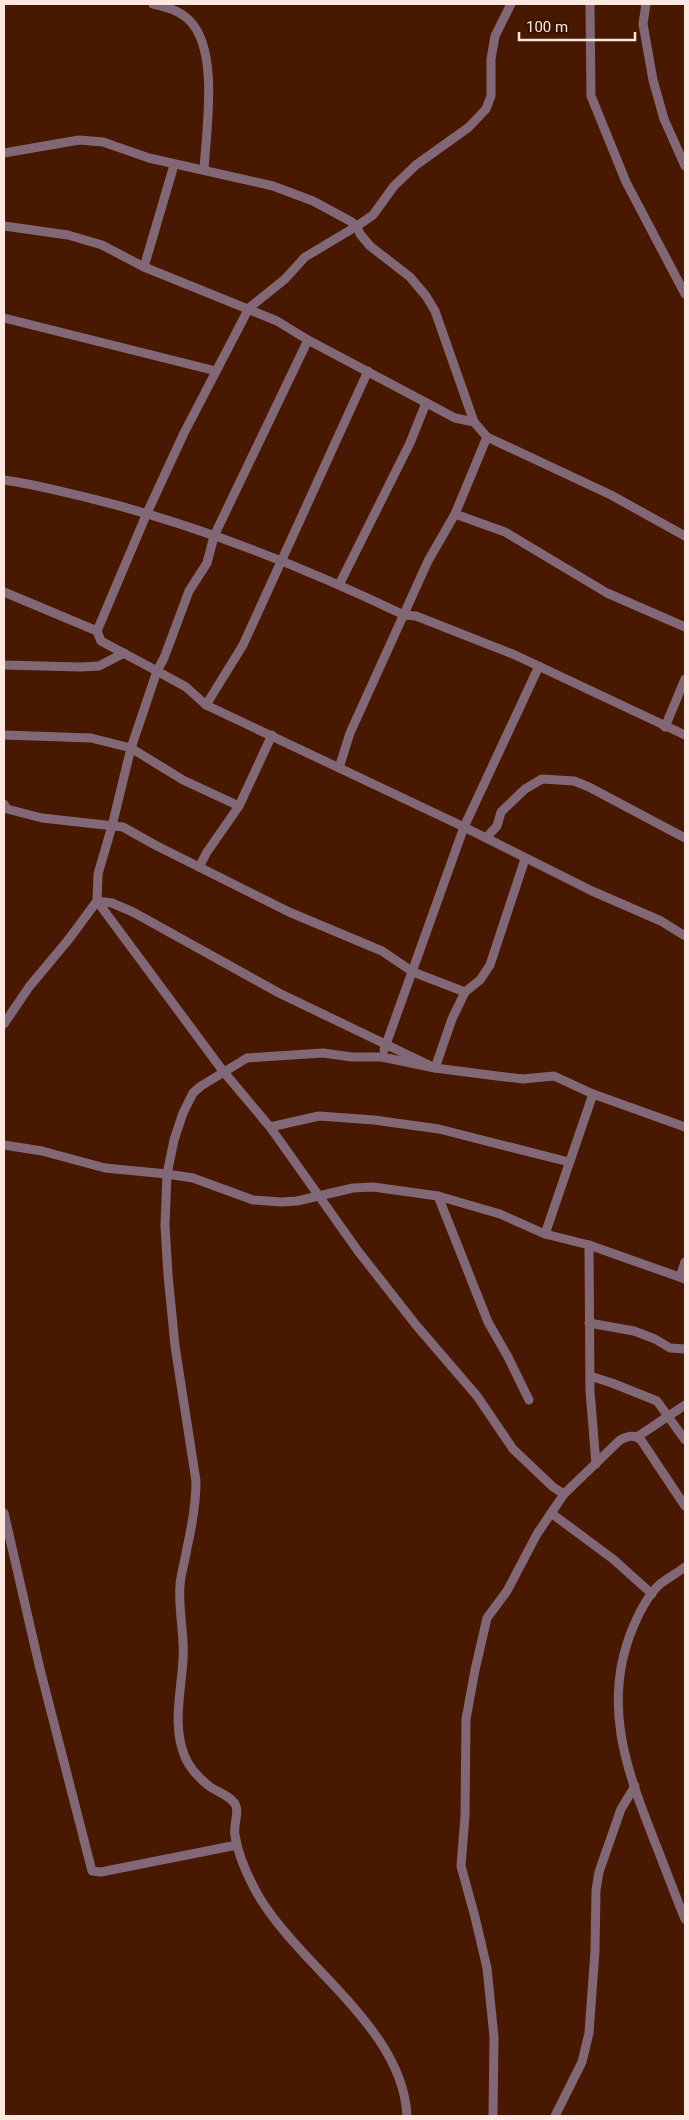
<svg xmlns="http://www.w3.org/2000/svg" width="689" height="2120" viewBox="0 0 689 2120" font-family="Roboto,sans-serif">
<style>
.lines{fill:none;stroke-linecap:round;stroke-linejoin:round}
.minor{stroke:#826877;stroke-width:9}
</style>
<rect width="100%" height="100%" fill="#491800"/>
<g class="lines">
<g class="minor">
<path d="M153 4C166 7 178 10 188 19 220 48 206 131 204 170"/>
<path d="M511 4 495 36 491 59V96L486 109 469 127 416 165 394 186 373 215 357 226 305 257 285 279 249 308 184 433 147 513 97 631 101 641 157 671 131 748 112 826 98 874 97 901 223 1071 270 1127 358 1251 416 1325 477 1396 513 1449 553 1487 564 1494 620 1440C628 1436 634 1434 641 1440L685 1506"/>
<path d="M590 4 591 96 626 182 685 294"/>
<path d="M646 4 643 24 653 80 664 119 685 166"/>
<path d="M4 153 79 140 103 142 149 158 273 186 313 201 350 221 357 226 360 234 370 246 410 277 426 296 435 311 474 422"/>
<path d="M4 226 68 235 102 245 144 267 277 321 308 340 455 418 474 422 487 437 611 495 685 536"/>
<path d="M144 267 174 165"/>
<path d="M4 318 216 371"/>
<path d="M308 340 214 536 207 563 189 591 164 658 157 671 186 687 206 705 464 827 539 666"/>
<path d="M4 480C34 484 63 492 93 499 201 526 304 567 404 615L416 616 515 655 685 735"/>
<path d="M455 514 505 532 607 593 685 627"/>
<path d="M339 585 410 443 426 403"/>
<path d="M4 592 97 631"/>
<path d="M4 665 80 667 99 666 124 653"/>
<path d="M206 705 243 645 368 371"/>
<path d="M665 727 685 679"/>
<path d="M4 735 91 738 131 748 183 780 239 806 272 735"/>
<path d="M339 768 350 733 428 561 455 514 487 437"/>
<path d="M4 804 7 809 42 818 123 827 155 845 289 912 382 951 413 972 465 992"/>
<path d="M486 838 497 826 501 812 525 789 542 779 574 781 589 787 685 838"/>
<path d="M199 867 207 852 239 806"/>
<path d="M4 1024 29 987 69 939 97 901 112 903 133 912 279 993 435 1068 452 1019 465 992 480 980 490 965 525 859"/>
<path d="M384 1050 464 827 592 891 661 921 685 936"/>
<path d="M270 1127 319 1116 374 1120 439 1129 569 1162"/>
<path d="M4 1145 42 1151 105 1168 167 1174 193 1178 253 1200 281 1202 297 1201 353 1188 373 1187 438 1196 500 1214 545 1234 589 1245 685 1279"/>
<path d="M438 1196 488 1322 508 1357 529 1400"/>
<path d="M545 1234 593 1094"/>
<path d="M589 1245 590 1391 596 1464"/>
<path d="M680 1277 685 1262"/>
<path d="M589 1323 634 1331 655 1339 670 1348 685 1349"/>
<path d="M590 1376 612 1383 657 1401 685 1440"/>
<path d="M637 1437 685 1405"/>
<path d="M4 1513 40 1669 92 1871 101 1872 237 1845"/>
<path d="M551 1513 613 1559 652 1594"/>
<path d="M685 1567C677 1573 668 1578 660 1584 648 1595 640 1611 634 1625 600 1703 627 1771 656 1845 666 1870 675 1895 685 1919"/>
<path d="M407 2116C403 2028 300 1967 258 1895 248 1877 238 1856 235 1835 233 1826 239 1814 236 1806 232 1796 217 1792 209 1786 199 1778 190 1769 185 1757 172 1726 181 1693 183 1660 185 1635 178 1611 180 1585 181 1573 185 1561 187 1548 192 1526 196 1504 196 1481L175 1346 168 1275 165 1226 167 1174 174 1140 183 1113 193 1093 201 1086 247 1058 323 1053 352 1057H382L435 1068 497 1076 523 1079 554 1076 593 1094 685 1127"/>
<path d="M493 2116 494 2037 487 1968 475 1917 461 1866 465 1816 466 1719 475 1670 487 1618 507 1591 537 1534 564 1494"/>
<path d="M555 2116 582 2062 589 2033 595 1951 596 1890 599 1872 621 1809 635 1786"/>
</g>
</g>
<rect width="689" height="2120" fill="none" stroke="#fce8e0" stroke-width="10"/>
<path d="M519 32v8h116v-8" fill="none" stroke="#fce8e0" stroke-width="2.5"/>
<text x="526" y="32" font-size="15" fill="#fce8e0" stroke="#381302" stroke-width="4" paint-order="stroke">100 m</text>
</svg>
